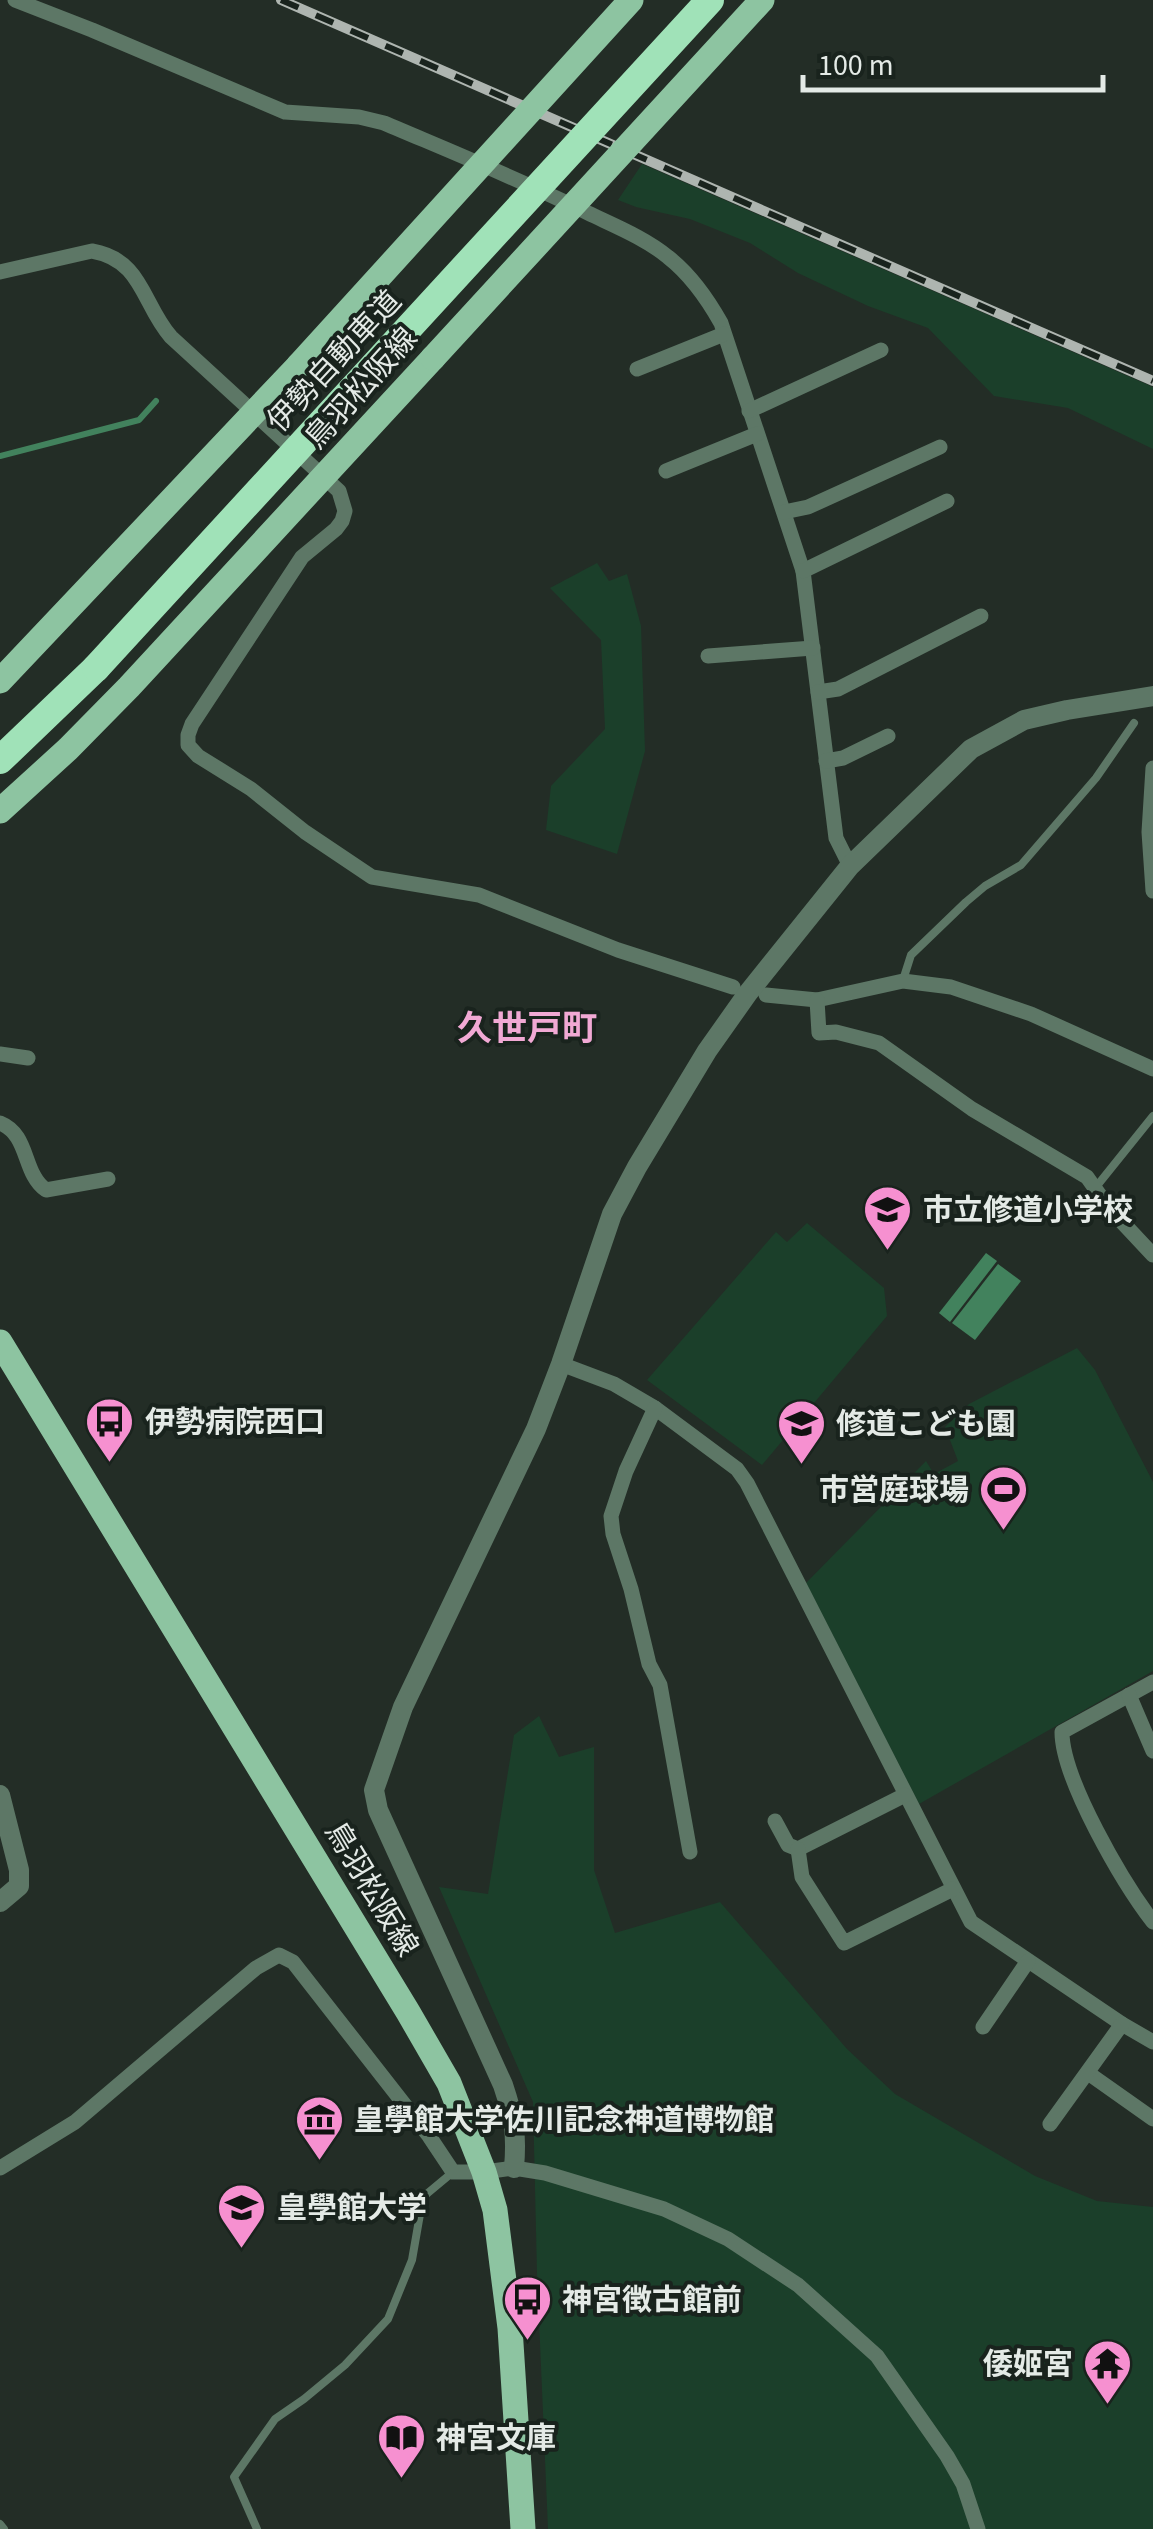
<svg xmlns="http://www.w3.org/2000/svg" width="1153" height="2529" viewBox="0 0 1153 2529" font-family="'Source Sans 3','Noto Sans JP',sans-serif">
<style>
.green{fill:#1b3f2a}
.water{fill:#42825d}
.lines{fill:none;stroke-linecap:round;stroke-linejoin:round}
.stream{stroke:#42825d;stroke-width:6}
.service{stroke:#5d7766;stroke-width:8}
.minor{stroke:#5d7766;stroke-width:15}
.tertiary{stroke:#5d7766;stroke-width:20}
.primary{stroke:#8dc4a1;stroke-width:25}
.motorway{stroke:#a0e2b8;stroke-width:28}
.rail-casing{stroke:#aeb5b0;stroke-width:10}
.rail{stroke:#19231d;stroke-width:6;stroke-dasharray:19;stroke-linecap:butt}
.primary-bridge{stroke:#8dc4a1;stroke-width:25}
.motorway-bridge{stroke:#a0e2b8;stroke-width:28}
.labels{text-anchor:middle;stroke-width:8;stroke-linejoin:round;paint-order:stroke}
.street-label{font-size:30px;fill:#e4eae6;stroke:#19231d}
.poi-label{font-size:30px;font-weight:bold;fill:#e4eae6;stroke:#19231d;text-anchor:start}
.quarter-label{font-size:35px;font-weight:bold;fill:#f1a9d4;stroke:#19231d}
</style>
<rect width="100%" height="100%" fill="#232d26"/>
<g class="green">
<path d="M642 164 1153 387V449L1068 408 994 396 928 328 868 306 798 273 750 243 690 219 636 207 618 200Z"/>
<path d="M597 563 609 581 627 574 641 626 645 751 617 854 546 830 551 786 605 729 601 640 550 588Z"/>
<path d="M807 1223 884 1288 887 1316 762 1465 647 1380 776 1232 787 1242Z"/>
<path d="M1077 1348 1095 1370 1153 1482V1671L919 1804 806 1583 926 1461 934 1474 958 1461 945 1427 969 1404Z"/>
<path d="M539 1716 559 1757 594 1747V1870L615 1933 720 1902 847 2049 895 2094 1035 2176 1097 2201 1153 2207V2529H548L537 2273 533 2102 439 1887 488 1894 514 1735Z"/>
</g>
<g class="water">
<path d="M986 1253 997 1261 950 1322 939 1313Z"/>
<path d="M998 1264 1021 1281 975 1340 952 1323Z"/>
</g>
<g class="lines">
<path class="stream" d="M0 456 139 420 156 401"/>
<g class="service">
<path d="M903 980 911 955 966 902 985 886 1021 865 1096 778 1134 723"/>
<path d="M1096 1187 1153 1116"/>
<path d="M0 2524 4 2529"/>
<path d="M257 2529 234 2477 275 2419 304 2399 345 2365 388 2319 412 2260 423 2197 453 2172"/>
</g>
<g class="minor">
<path d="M15 0 92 30 285 112 359 117 384 123C452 152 521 180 588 213 615 226 645 238 668 257 691 275 707 298 721 323L803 571 836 838 850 866"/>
<path d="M0 272 92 251C143 260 142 304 171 337L339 491 345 511 342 521 336 529 302 557 192 724 188 735V745L198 756 251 789 305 832 372 877 479 895 618 950 733 987"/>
<path d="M637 369 724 334"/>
<path d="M749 411 881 350"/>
<path d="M666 471 757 434"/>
<path d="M784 512 808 507 940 447"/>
<path d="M803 571 947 501"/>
<path d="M708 656 813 648"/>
<path d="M818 692 838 689 981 616"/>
<path d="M826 761 843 758 888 736"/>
<path d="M1153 768 1149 832 1153 891"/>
<path d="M766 995 817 1000 903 981 951 987 1031 1014 1153 1069"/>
<path d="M817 1000 819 1033 836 1032 879 1043 972 1109 1087 1177 1109 1208 1153 1255"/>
<path d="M0 1054 28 1058"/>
<path d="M0 1123C30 1135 22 1173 46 1190L108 1179"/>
<path d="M561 1364 614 1384 655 1408 737 1469 747 1483 971 1922 1122 2024 1153 2042"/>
<path d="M655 1408 626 1471 611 1516 613 1534 631 1589 649 1664 660 1685 690 1852"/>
<path d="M1153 1682 1062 1732C1062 1779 1123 1883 1153 1922"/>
<path d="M1129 1695 1153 1751"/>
<path d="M775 1821 788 1845 798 1849 905 1795"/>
<path d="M798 1849 802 1877 844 1943 953 1889"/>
<path d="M983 2027 1028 1961"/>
<path d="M1088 2073 1153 2119"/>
<path d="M1050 2124 1122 2024"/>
<path d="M0 2168 75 2122 256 1968 279 1955 293 1962 429 2136 453 2172H484L514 2168 545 2173 664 2209 728 2239 798 2285 877 2356 947 2456 963 2484 978 2529"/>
</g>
<g class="tertiary">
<path d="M0 1795 19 1870V1886L0 1902"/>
<path d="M514 2168C517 2133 514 2118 503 2085L378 1810 374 1790 403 1707 536 1429 561 1364 612 1214 637 1167 707 1051 748 993 850 866 971 749 1024 720 1067 710 1153 696"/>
</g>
<g class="primary">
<path d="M0 681 299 365"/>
<path d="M0 811 68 749 129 687 433 358"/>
<path d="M0 1342 408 2012 449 2083 484 2172 495 2210 510 2328 523 2529"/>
</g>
<path class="motorway" d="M0 760 96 668"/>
<defs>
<path id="rail" d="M281 0 1153 381"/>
</defs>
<use href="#rail" class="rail-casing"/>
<use href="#rail" class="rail"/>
<g class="primary-bridge">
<path d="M433 358 762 0"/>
<path d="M299 365 631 0"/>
</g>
<path class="motorway-bridge" d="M96 668 710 0"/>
</g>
<defs>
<symbol id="school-pin" viewBox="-11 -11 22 30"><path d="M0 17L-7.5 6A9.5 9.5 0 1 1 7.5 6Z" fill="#f690d0" stroke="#19231d"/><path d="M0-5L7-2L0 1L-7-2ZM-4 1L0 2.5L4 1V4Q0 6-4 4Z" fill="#111"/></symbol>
<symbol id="bus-pin" viewBox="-11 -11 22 30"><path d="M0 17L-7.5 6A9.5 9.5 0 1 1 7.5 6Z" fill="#f690d0" stroke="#19231d"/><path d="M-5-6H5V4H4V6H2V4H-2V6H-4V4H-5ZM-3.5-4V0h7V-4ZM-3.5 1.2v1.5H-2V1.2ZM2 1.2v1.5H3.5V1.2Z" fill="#111"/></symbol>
<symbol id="stadium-pin" viewBox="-11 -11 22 30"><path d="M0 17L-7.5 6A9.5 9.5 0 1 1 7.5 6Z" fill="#f690d0" stroke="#19231d"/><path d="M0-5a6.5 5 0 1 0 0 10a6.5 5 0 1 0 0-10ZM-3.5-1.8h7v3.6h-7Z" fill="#111"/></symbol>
<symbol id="museum-pin" viewBox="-11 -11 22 30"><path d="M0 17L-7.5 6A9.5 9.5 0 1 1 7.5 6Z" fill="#f690d0" stroke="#19231d"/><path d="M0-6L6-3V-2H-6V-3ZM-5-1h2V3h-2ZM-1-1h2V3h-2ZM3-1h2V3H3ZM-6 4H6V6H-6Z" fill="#111"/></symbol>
<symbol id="university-pin" viewBox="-11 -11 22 30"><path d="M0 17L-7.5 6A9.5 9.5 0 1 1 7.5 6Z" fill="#f690d0" stroke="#19231d"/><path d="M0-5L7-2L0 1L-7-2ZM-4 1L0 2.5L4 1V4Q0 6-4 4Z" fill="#111"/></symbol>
<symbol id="temple-pin" viewBox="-11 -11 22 30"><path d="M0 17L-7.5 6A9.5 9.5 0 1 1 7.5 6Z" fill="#f690d0" stroke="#19231d"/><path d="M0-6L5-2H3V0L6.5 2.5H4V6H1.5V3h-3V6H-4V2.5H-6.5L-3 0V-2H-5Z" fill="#111"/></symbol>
<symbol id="library-pin" viewBox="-11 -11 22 30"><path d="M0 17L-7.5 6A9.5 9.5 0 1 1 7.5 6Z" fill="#f690d0" stroke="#19231d"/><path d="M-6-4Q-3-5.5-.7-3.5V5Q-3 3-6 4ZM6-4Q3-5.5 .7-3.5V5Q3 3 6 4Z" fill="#111"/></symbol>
</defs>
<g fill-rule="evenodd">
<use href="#school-pin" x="860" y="1182" width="55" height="75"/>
<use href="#bus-pin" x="82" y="1394" width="55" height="75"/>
<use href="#school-pin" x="774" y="1396" width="55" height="75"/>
<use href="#stadium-pin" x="976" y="1462" width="55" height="75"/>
<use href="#museum-pin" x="292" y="2092" width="55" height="75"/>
<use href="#university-pin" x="214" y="2180" width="55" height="75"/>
<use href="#bus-pin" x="500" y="2272" width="55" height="75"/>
<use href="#temple-pin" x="1080" y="2336" width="55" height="75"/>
<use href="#library-pin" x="374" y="2410" width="55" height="75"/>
</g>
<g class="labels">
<g class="street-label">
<text transform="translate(334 361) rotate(-47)" y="10">伊勢自動車道</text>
<text transform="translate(361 388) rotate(-48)" y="10">鳥羽松阪線</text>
<text transform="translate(372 1889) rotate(59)" y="10">鳥羽松阪線</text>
</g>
<g class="poi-label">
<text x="923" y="1220">市立修道小学校</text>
<text x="145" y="1432">伊勢病院西口</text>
<text x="836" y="1434">修道こども園</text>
<text x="969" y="1500" text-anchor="end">市営庭球場</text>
<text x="354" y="2130">皇學館大学佐川記念神道博物館</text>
<text x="277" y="2218">皇學館大学</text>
<text x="562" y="2310">神宮徴古館前</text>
<text x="1073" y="2374" text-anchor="end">倭姬宮</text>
<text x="436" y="2448">神宮文庫</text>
</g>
<g class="quarter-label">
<text x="527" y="1040">久世戸町</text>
</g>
</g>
<path d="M803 75v15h300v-15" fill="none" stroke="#e4eae6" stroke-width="5"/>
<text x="818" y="75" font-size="30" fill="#e4eae6" stroke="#19231d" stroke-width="8" paint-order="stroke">100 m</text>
</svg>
